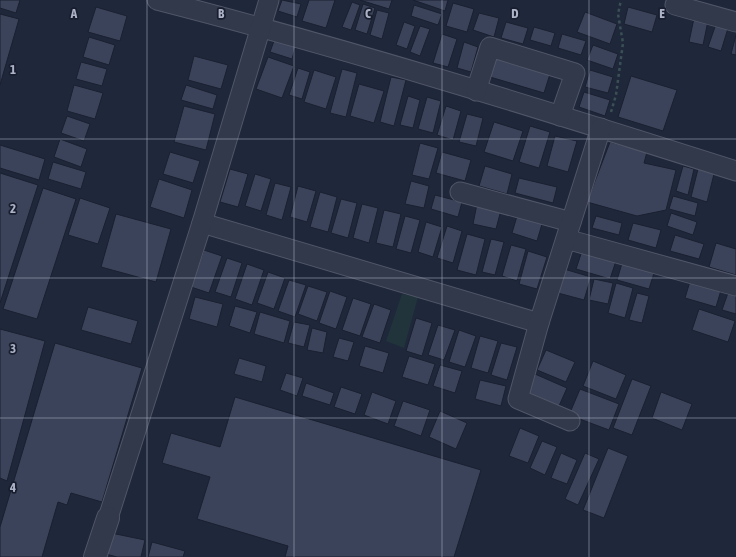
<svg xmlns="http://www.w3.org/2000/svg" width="736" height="557" viewBox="0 0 736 557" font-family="'Asap Condensed',sans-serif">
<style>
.green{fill:#21343b}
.building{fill:#3a435a;stroke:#1a2030}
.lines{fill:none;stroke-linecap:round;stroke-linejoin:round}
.minor-casing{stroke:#505668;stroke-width:21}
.tertiary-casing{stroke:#505668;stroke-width:24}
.path{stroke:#3b5055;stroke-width:2.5;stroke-dasharray:3 3;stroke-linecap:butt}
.minor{stroke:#32394a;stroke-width:19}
.tertiary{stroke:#32394a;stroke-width:22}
.grid{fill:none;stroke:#adb3c7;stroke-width:1;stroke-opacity:0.55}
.grid-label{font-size:13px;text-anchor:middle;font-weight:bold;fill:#adb3c7;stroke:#181e2e;stroke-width:3.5;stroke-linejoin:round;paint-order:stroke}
</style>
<rect width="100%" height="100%" fill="#1f273a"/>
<path class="green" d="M402 294 418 297 404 348 386 341Z"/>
<g class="building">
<path d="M0 0H20L16 13 0 8Z"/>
<path d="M282 0 301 4 297 17 278 11Z"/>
<path d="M309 0H335L326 28 302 21Z"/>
<path d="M360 0H392L389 9Z"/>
<path d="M413 0H448L445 11Z"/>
<path d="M352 2 360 5 351 30 342 27Z"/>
<path d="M453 3 474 9 467 32 446 26Z"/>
<path d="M363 4 375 8 367 34 355 30Z"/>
<path d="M414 5 442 14 438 25 411 16Z"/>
<path d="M96 7 127 16 120 41 88 32Z"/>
<path d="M628 7 657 15 652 32 624 24Z"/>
<path d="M377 10 389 13 382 39 370 35Z"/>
<path d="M585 12 617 24 610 44 577 32Z"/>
<path d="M479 13 499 18 494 37 473 30Z"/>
<path d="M0 14 19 19 0 85Z"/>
<path d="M694 18 708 21 703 45 689 42Z"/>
<path d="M717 21 729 25 721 51 708 47Z"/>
<path d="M404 22 415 26 407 49 396 45Z"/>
<path d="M506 22 528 28 523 44 501 38Z"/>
<path d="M420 26 430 29 420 56 410 52Z"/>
<path d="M534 27 555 33 551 46 530 40Z"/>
<path d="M442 34 457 39 448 67 433 63Z"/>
<path d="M562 34 586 41 581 55 558 48Z"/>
<path d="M736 35V55L731 54Z"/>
<path d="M89 37 115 45 109 65 83 57Z"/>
<path d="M275 38 296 45 292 59 270 52Z"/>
<path d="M464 42 478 47 471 72 457 68Z"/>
<path d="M593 45 618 54 613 69 587 60Z"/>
<path d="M194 56 228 65 221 89 188 80Z"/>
<path d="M268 57 294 66 282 98 256 89Z"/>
<path d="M496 57 550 74 544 93 490 77Z"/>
<path d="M81 62 107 69 102 86 76 79Z"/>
<path d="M298 68 310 72 302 99 289 95Z"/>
<path d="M342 69 357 73 346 117 330 113Z"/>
<path d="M314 70 336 77 326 109 304 102Z"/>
<path d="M590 70 613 77 608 93 585 87Z"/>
<path d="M631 76 677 90 663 131 618 117Z"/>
<path d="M391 77 406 80 394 126 380 122Z"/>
<path d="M359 84 384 91 374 123 350 116Z"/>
<path d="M74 85 103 93 95 119 67 111Z"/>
<path d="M186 85 217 95 213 109 181 100Z"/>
<path d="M584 92 610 100 605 116 579 107Z"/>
<path d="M408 96 420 100 413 128 400 125Z"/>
<path d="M427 97 441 101 433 133 418 129Z"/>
<path d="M184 106 215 114 206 150 174 142Z"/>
<path d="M446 106 461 111 453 140 437 135Z"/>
<path d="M467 114 483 118 476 146 459 142Z"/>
<path d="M67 116 90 124 84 141 61 133Z"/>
<path d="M494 122 523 131 513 161 484 152Z"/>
<path d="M530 126 550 132 539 168 519 162Z"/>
<path d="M555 136 577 141 568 172 547 166Z"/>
<path d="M60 139 87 149 81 167 54 157Z"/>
<path d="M610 142 647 152 644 163 676 170 666 210 637 216 587 202Z"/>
<path d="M420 143 438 148 429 179 412 175Z"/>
<path d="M0 145 45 159 39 180 0 168Z"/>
<path d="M170 152 200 161 193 183 163 174Z"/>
<path d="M442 152 471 160 465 181 436 173Z"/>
<path d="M53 162 86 172 81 189 48 179Z"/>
<path d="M485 166 512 174 507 194 479 186Z"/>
<path d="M683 166 694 169 688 195 676 191Z"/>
<path d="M230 169 248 174 238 207 220 202Z"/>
<path d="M698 169 714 174 707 202 691 197Z"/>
<path d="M0 173 38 185 0 303Z"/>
<path d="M255 174 271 179 261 211 245 206Z"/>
<path d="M519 178 557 187 553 203 515 193Z"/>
<path d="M159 179 192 190 184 218 150 207Z"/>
<path d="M411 181 429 186 424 208 405 204Z"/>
<path d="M275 183 291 187 282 220 266 215Z"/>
<path d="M298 186 316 191 307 222 290 217Z"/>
<path d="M43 188 76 199 37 319 3 309Z"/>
<path d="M320 192 337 197 328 232 310 227Z"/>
<path d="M435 195 462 202 458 217 431 209Z"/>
<path d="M673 196 698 203 695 216 669 209Z"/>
<path d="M80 198 110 208 98 244 68 235Z"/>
<path d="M341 199 357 203 348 238 331 233Z"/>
<path d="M362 204 378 208 369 243 353 238Z"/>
<path d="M477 204 501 210 496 229 473 224Z"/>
<path d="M384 210 401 214 393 247 376 243Z"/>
<path d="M671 213 697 222 693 235 667 226Z"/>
<path d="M116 214 171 229 156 282 101 267Z"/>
<path d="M405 216 420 220 411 253 396 249Z"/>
<path d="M517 216 542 224 537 241 512 233Z"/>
<path d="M596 216 622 223 619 235 592 228Z"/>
<path d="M426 222 442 227 433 257 418 252Z"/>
<path d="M633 223 661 230 656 248 628 240Z"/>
<path d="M447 226 462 231 453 263 437 258Z"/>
<path d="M467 234 485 239 476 275 457 270Z"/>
<path d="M675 235 704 244 699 259 670 251Z"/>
<path d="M491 239 504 242 495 275 482 272Z"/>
<path d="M716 243 736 249V275L709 267Z"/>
<path d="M511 245 526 249 517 281 502 276Z"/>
<path d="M204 250 222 256 209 293 191 287Z"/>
<path d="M528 251 547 257 537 289 519 284Z"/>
<path d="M582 251 616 261 610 279 576 269Z"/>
<path d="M227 258 242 263 231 297 215 292Z"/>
<path d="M623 260 655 270 649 289 617 280Z"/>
<path d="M247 264 264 270 252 305 235 299Z"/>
<path d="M564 269 591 277 584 300 558 293Z"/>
<path d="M268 272 285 278 274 309 257 303Z"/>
<path d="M691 278 722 287 716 307 685 298Z"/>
<path d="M594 279 613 283 608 304 589 300Z"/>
<path d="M289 280 306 285 295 317 278 311Z"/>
<path d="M616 283 633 288 625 318 608 313Z"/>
<path d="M308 286 327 292 317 321 298 314Z"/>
<path d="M729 290 736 292V314L722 310Z"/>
<path d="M330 291 347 297 336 329 319 323Z"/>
<path d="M637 293 649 296 642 323 629 320Z"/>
<path d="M195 297 223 304 217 327 189 319Z"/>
<path d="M353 298 371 304 360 336 342 330Z"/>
<path d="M374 304 391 310 380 343 362 337Z"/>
<path d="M235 306 257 312 250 333 229 326Z"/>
<path d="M88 307 138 321 131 344 81 330Z"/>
<path d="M699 309 735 321 728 342 692 330Z"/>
<path d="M260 312 290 321 284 343 254 334Z"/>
<path d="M416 318 432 323 422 356 406 351Z"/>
<path d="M294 322 310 325 304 347 288 343Z"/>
<path d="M438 325 455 330 444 360 428 355Z"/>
<path d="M312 328 327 332 323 353 307 350Z"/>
<path d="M0 329 45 341 7 481 0 478Z"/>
<path d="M459 330 476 336 465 367 449 362Z"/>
<path d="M480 336 498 341 488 373 471 368Z"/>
<path d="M339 338 354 342 348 361 333 357Z"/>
<path d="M55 343 142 368 102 502 71 493 67 505 58 502 42 557H0V527Z"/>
<path d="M501 343 517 347 507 380 491 375Z"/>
<path d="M365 346 389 353 383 373 359 366Z"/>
<path d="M546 350 575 362 566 382 537 370Z"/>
<path d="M409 356 435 364 428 385 402 377Z"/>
<path d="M239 358 266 366 262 382 234 374Z"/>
<path d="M593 361 626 375 616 399 583 386Z"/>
<path d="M440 365 462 371 455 393 433 386Z"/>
<path d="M286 373 303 378 297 396 280 390Z"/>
<path d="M535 374 567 388 559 406 527 392Z"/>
<path d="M632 379 651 386 632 435 613 428Z"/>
<path d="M480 380 506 386 501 406 475 399Z"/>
<path d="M306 383 334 393 330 405 302 396Z"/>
<path d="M341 387 362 394 355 414 334 407Z"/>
<path d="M580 389 619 404 609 430 569 415Z"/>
<path d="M372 392 396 401 388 424 364 415Z"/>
<path d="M661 392 692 404 682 430 652 418Z"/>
<path d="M235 397 481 470 454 557H285L288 546 197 519 210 477 162 463 171 433 220 447Z"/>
<path d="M403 401 430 410 421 436 394 426Z"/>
<path d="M440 411 467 423 456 449 429 437Z"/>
<path d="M520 428 539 436 528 463 509 456Z"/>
<path d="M542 441 557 447 545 475 530 468Z"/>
<path d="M608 448 628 456 604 518 583 510Z"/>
<path d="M561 453 577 460 567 484 551 478Z"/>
<path d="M585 453 599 459 578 505 565 499Z"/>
<path d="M111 533 145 540 141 557H117L106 554Z"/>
<path d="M152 542 185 551 183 557H148Z"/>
</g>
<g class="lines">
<defs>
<g id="minor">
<path d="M157 0C352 50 544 110 736 171"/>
<path d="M675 5 736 22"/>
<path d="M476 91 490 47 575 73 560 116"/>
<path d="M460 192 571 222"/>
<path d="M202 223 539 323"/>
<path d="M566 239 736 286"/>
<path d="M570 421 518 399 539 323 601 128"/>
<path d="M108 518 202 223 269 0"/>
</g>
<path id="tertiary" d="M95 557 108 518"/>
</defs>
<use href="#minor" class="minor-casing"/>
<use href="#tertiary" class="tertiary-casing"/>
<path class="path" d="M611 112 616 95 623 43 618 14 621 0"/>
<use href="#minor" class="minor"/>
<use href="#tertiary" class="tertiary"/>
</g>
<path class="grid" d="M147 0V557M294 0V557M442 0V557M589 0V557M0 139H736M0 278H736M0 418H736"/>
<g class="grid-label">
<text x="74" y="18">A</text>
<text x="221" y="18">B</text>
<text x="368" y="18">C</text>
<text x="515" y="18">D</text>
<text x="662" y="18">E</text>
<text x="13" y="74">1</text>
<text x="13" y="213">2</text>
<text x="13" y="353">3</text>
<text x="13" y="492">4</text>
</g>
</svg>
